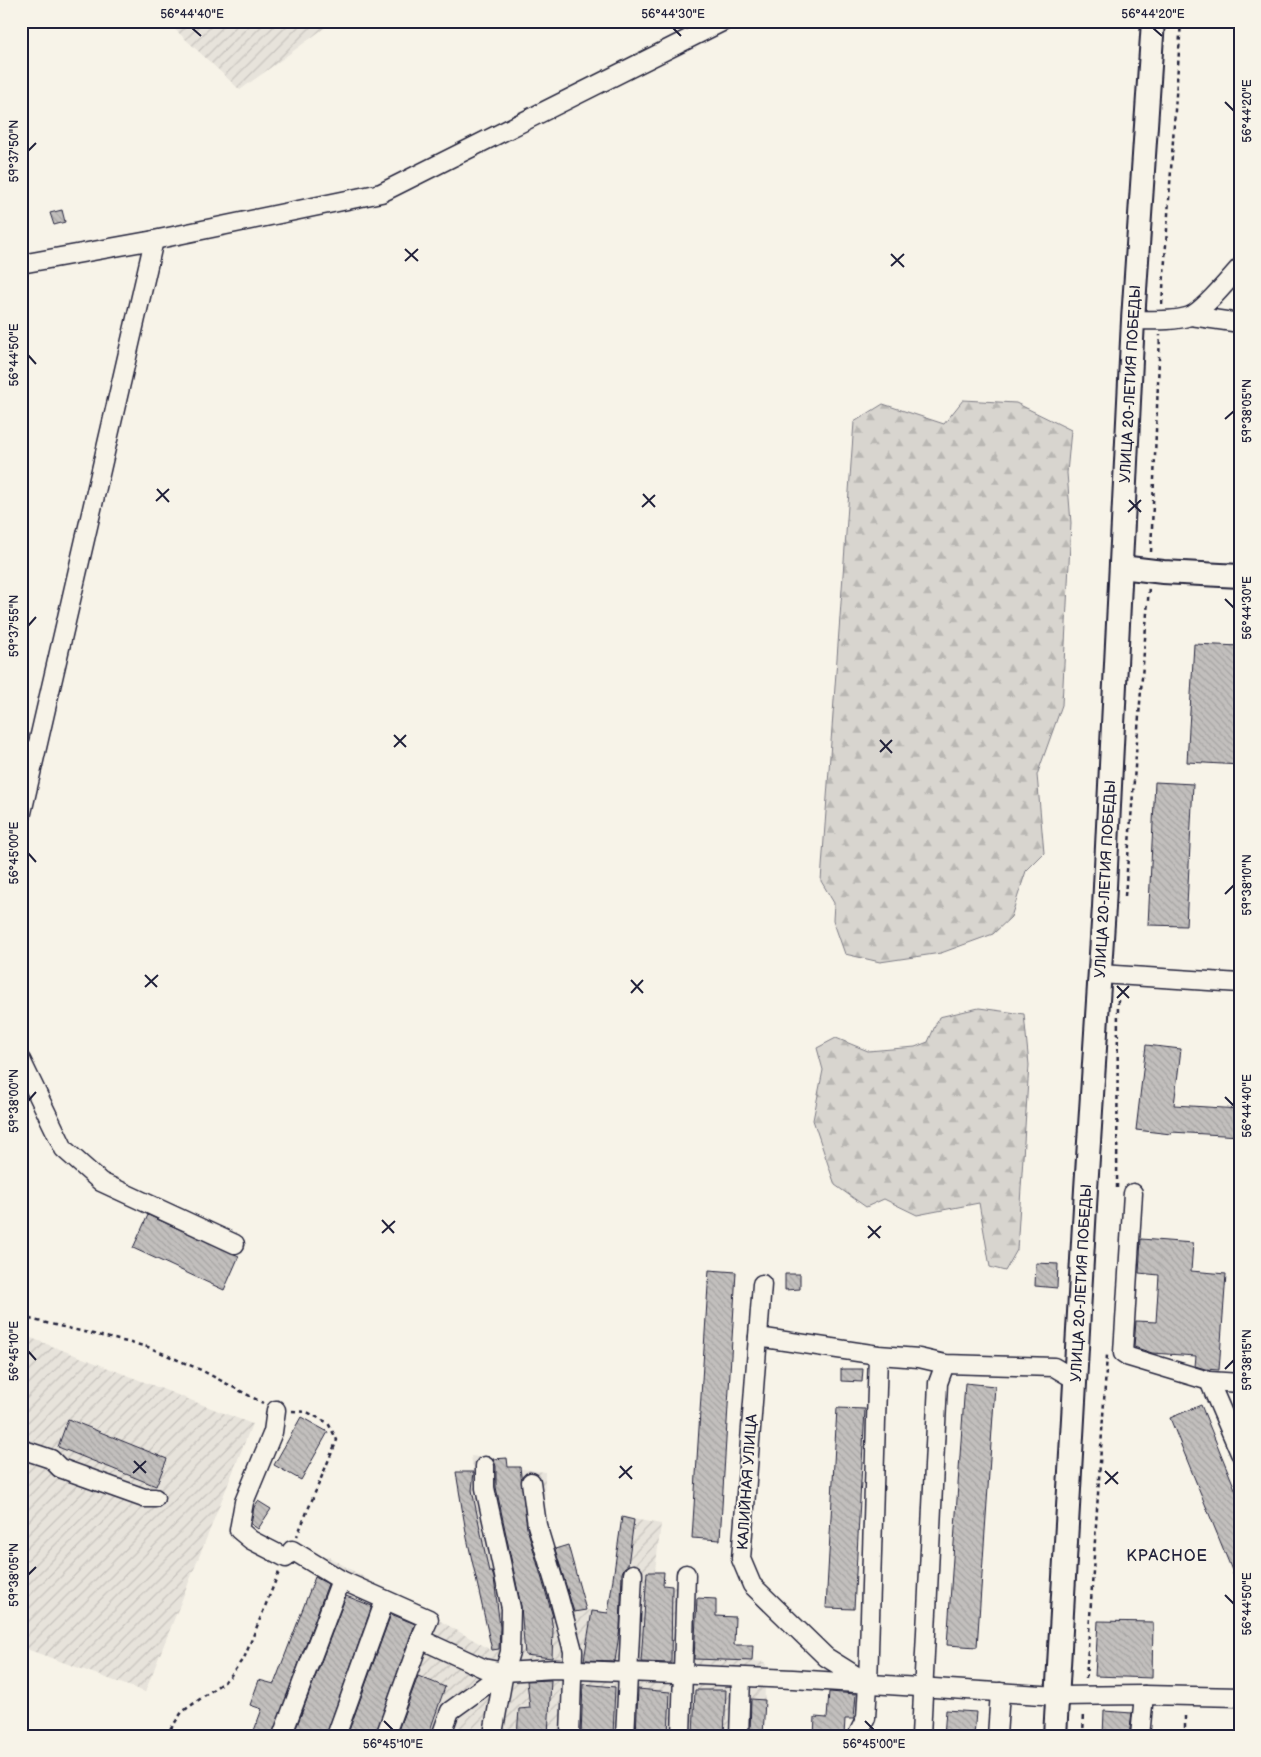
<svg xmlns="http://www.w3.org/2000/svg" width="1261" height="1757" viewBox="0 0 1261 1757" font-family="'Balsamiq Sans',sans-serif">
<style>
.industrial{fill:url(#industrial-furrows)}
.forest{fill:url(#forest-firs);stroke:#7d7c85}
.building{fill:url(#building-back-hatch);stroke:#22223b}
.lines{fill:none;stroke-linecap:round;stroke-linejoin:round}
.minor-casing{stroke:#22223b;stroke-width:21}
.major-casing{stroke:#22223b;stroke-width:26}
.path{stroke:#22223b;stroke-width:2.5;stroke-dasharray:4 4;stroke-linecap:butt}
.minor{stroke:#f7f3e8;stroke-width:18}
.major{stroke:#f7f3e8;stroke-width:22}
.ticks{fill:none;stroke:#22223b;stroke-width:2}
.labels{text-anchor:middle;stroke-width:4;stroke-linejoin:round;paint-order:stroke}
.street-label{font-size:15px;fill:#22223b;stroke:#f7f3e8}
.neighbourhood-label{font-size:16px;letter-spacing:1px;fill:#22223b;stroke:#f7f3e8}
.neatline{fill:none;stroke:#22223b;stroke-width:2}
.ticks-label{font-size:12px;text-anchor:middle;fill:#22223b}
</style>
<defs>
<pattern id="industrial-furrows" width="10" height="10" patternUnits="userSpaceOnUse" patternTransform="scale(1.25)"><rect width="10" height="10" fill="#e7e3db"/><path d="M-1 1l2-2M0 10L10 0M9 11l2-2" fill="none" stroke="#c6c2bd"/></pattern>
<pattern id="forest-firs" width="22" height="20" patternUnits="userSpaceOnUse" patternTransform="scale(1.25)"><rect width="22" height="20" fill="#d8d5cf"/><path d="M5 1l3.5 6h-7zM16 11l3.5 6h-7z" fill="#b9b7b3"/></pattern>
<pattern id="building-back-hatch" width="6" height="6" patternUnits="userSpaceOnUse" patternTransform="scale(1.25)"><rect width="6" height="6" fill="#c2bfbd"/><path d="M-1 5l2 2M0 0l6 6M5-1l2 2" fill="none" stroke="#a6a4a3"/></pattern>
</defs>
<rect width="100%" height="100%" fill="#f7f3e8"/>
<filter id="ink" filterUnits="userSpaceOnUse"><feTurbulence type="fractalNoise" baseFrequency=".02" numOctaves="2"/><feDisplacementMap in="SourceGraphic" scale="10" xChannelSelector="R" yChannelSelector="G"/><feConvolveMatrix kernelMatrix="1 2 1 2 8 2 1 2 1" color-interpolation-filters="sRGB"/></filter>
<g filter="url(#ink)">
<g class="industrial">
<path d="M166 21H334L240 90Z"/>
<path d="M21 1334 252 1424 145 1692 21 1647Z"/>
<path d="M471 1456 493 1459 507 1458 508 1467 545 1472 544 1513 553 1549 568 1545 586 1610 611 1612 622 1517 661 1524 655 1571 664 1572 663 1585 698 1589 697 1598 716 1599V1616L735 1617V1632L713 1631 712 1643 753 1645 752 1661 766 1662 763 1736H252L262 1709 250 1705 259 1680 274 1684 316 1574 327 1556 491 1650 467 1538 456 1472H474Z"/>
</g>
<g class="forest">
<path d="M963 400 1016 403 1071 430 1067 473 1071 523 1062 705 1037 775 1044 853 1026 871 1011 917 993 934 941 953 880 962 845 954 833 920 834 903 821 881 854 422 883 404 944 424Z"/>
<path d="M979 1008 1024 1014 1029 1065 1017 1250 1005 1271 990 1267 979 1203 917 1215 884 1199 866 1207 835 1185 813 1120 823 1070 817 1048 836 1038 868 1051 915 1047 928 1042 939 1017Z"/>
</g>
<g class="building">
<path d="M62 210 65 222 54 225 50 213Z"/>
<path d="M1194 644 1240 646V765L1187 762Z"/>
<path d="M1155 782 1193 784 1186 926 1148 925Z"/>
<path d="M1146 1045 1181 1049 1174 1105 1240 1109V1136L1171 1132V1134L1136 1130Z"/>
<path d="M148 1215 239 1256 224 1290 133 1248Z"/>
<path d="M1141 1239 1193 1243 1191 1271 1226 1274 1219 1370 1205 1369 1195 1366 1196 1356 1152 1353 1134 1347 1136 1321 1156 1322 1159 1275 1139 1273Z"/>
<path d="M1036 1263 1058 1264 1057 1288 1035 1286Z"/>
<path d="M709 1270 736 1272 720 1540 692 1538Z"/>
<path d="M785 1274H800V1289L785 1290Z"/>
<path d="M841 1369H863L862 1382 841 1381Z"/>
<path d="M965 1383 995 1386 977 1647 947 1645Z"/>
<path d="M1201 1405 1240 1501V1590L1170 1418Z"/>
<path d="M837 1408 865 1409 854 1609 826 1608Z"/>
<path d="M301 1417 328 1432 301 1480 274 1465Z"/>
<path d="M68 1419 167 1459 156 1486 58 1447Z"/>
<path d="M507 1458 508 1467H520L527 1528 553 1617H551L553 1630 552 1658 525 1655 521 1606 496 1487V1466L493 1459Z"/>
<path d="M456 1472H474L472 1490 489 1572H492L494 1578 500 1627 499 1649 492 1650 467 1538Z"/>
<path d="M258 1501 271 1509 258 1529 251 1524 254 1507Z"/>
<path d="M622 1517 634 1520 628 1565 624 1568 622 1573 620 1628 615 1661 584 1660 592 1611 608 1613Z"/>
<path d="M568 1545 586 1610 574 1612 555 1549Z"/>
<path d="M647 1572H664L663 1585 672 1586 671 1663 641 1662Z"/>
<path d="M315 1577 328 1584 272 1736H252L262 1709 250 1705 259 1680 274 1684Z"/>
<path d="M346 1596 372 1606 326 1736H293Z"/>
<path d="M697 1598 716 1599V1616L735 1617 734 1645H753L752 1661 694 1659Z"/>
<path d="M391 1614 415 1624 375 1736H347Z"/>
<path d="M1098 1621 1153 1622 1152 1678 1095 1676Z"/>
<path d="M418 1676 445 1687 428 1736H396Z"/>
<path d="M551 1680 548 1736H517L519 1709 530 1708 527 1681Z"/>
<path d="M583 1684 615 1687 613 1736H581Z"/>
<path d="M638 1689 670 1692 668 1736H636Z"/>
<path d="M695 1690H726L724 1736H693Z"/>
<path d="M829 1692 856 1694 854 1718V1719H845L844 1736H814L815 1717 827 1718Z"/>
<path d="M751 1699 765 1700 763 1736H750Z"/>
<path d="M946 1710 976 1712 974 1736H944Z"/>
<path d="M1104 1711 1132 1713 1129 1736H1103Z"/>
</g>
<g class="lines">
<defs>
<g id="minor">
<path d="M21 264 154 240 381 193 724 21"/>
<path d="M1191 316 1240 323"/>
<path d="M1133 320C1150 320 1174 322 1190 316 1204 310 1229 279 1240 267"/>
<path d="M21 817 154 240"/>
<path d="M1100 974 1240 983"/>
<path d="M21 1060 64 1149 101 1182 235 1244"/>
<path d="M1133 1193 1123 1353 1129 1357 1209 1381 1240 1383"/>
<path d="M762 1284 741 1559 752 1585 826 1657 866 1682"/>
<path d="M758 1337 878 1355 919 1358 945 1364 1054 1367 1076 1380"/>
<path d="M1209 1381 1240 1453"/>
<path d="M276 1410 273 1432 244 1502 239 1530 251 1540 286 1558"/>
<path d="M21 1449 51 1459 60 1468 144 1498H155"/>
<path d="M485 1466V1488L511 1608 510 1652 504 1672 494 1728V1736"/>
<path d="M531 1482 537 1525 559 1598 573 1651 570 1736"/>
<path d="M292 1550 341 1580"/>
<path d="M420 1639 483 1668 504 1672 555 1669 793 1679 1058 1696 1144 1695 1240 1697"/>
<path d="M282 1736 341 1580 429 1619 420 1639 385 1736"/>
<path d="M336 1736 385 1600"/>
<path d="M441 1736 450 1711 504 1672"/>
<path d="M625 1736 633 1574"/>
<path d="M681 1736 686 1574"/>
<path d="M739 1736 741 1677"/>
<path d="M857 1736 866 1718 868 1684 878 1355"/>
<path d="M921 1736 938 1383 945 1364"/>
<path d="M997 1736 1000 1692"/>
<path d="M1140 1736 1144 1695"/>
</g>
<g id="major">
<path d="M1121 567 1163 572 1240 576"/>
<path d="M1055 1736 1086 1189 1104 907 1133 320 1153 21"/>
</g>
</defs>
<use href="#minor" class="minor-casing"/>
<use href="#major" class="major-casing"/>
<g class="path">
<path d="M1162 304 1181 21"/>
<path d="M1151 552 1160 335"/>
<path d="M1125 896 1149 587"/>
<path d="M1117 1188 1118 998"/>
<path d="M21 1317 148 1347 201 1370 263 1403"/>
<path d="M292 1411 307 1412 328 1423 337 1440 297 1536"/>
<path d="M1086 1679 1107 1355"/>
<path d="M166 1736 182 1712 229 1678 245 1656 279 1572"/>
<path d="M1083 1736 1084 1712"/>
<path d="M1185 1736V1712"/>
<path d="M1238 1736 1240 1733"/>
</g>
<use href="#minor" class="minor"/>
<use href="#major" class="major"/>
</g>
</g>
<path class="ticks" d="M192 28 201 36M673 28 681 36M1153 28 1162 36M1225 102 1234 111M28 151 36 143M405 249 418 261M891 254 904 267M405 261 418 249M891 266 904 254M28 355 36 364M1225 419 1234 411M157 489 169 502M643 494 655 507M1129 500 1141 512M156 501 169 489M642 507 655 495M1128 512 1141 500M1225 599 1234 608M28 626 36 617M394 735 406 747M880 740 892 753M394 747 406 735M880 752 892 740M28 853 36 862M1225 894 1234 885M145 975 157 987M631 980 643 993M1117 986 1129 998M145 987 158 975M631 993 643 980M1117 998 1129 986M1225 1097 1234 1106M28 1101 36 1092M382 1220 394 1233M868 1226 880 1238M382 1233 395 1221M868 1238 881 1226M28 1351 36 1360M1225 1369 1234 1360M134 1461 146 1473M620 1466 632 1479M1105 1471 1118 1484M133 1473 146 1461M619 1478 632 1466M1105 1484 1118 1472M28 1575 36 1567M1225 1595 1234 1604M384 1721 393 1730M865 1721 874 1730"/>
<g class="labels">
<g class="street-label">
<text transform="translate(1130 384) rotate(-87)" y="5">УЛИЦА 20-ЛЕТИЯ ПОБЕДЫ</text>
<text transform="translate(1105 879) rotate(-87)" y="5">УЛИЦА 20-ЛЕТИЯ ПОБЕДЫ</text>
<text transform="translate(1081 1283) rotate(-87)" y="5">УЛИЦА 20-ЛЕТИЯ ПОБЕДЫ</text>
<text transform="translate(747 1482) rotate(-86)" y="5">КАЛИЙНАЯ УЛИЦА</text>
</g>
<g class="neighbourhood-label">
<text x="1167" y="1561">КРАСНОЕ</text>
</g>
</g>
<rect width="1261" height="1757" fill="none" stroke="#f7f3e8" stroke-width="55"/>
<rect x="28" y="28" width="1206" height="1702" class="neatline"/>
<g class="ticks-label">
<text x="192" y="18">56°44'40"E</text>
<text x="673" y="18">56°44'30"E</text>
<text x="1153" y="18">56°44'20"E</text>
<text transform="translate(1247 111) rotate(-90)" y="4">56°44'20"E</text>
<text transform="translate(14 151) rotate(-90)" y="4">59°37'50"N</text>
<text transform="translate(14 355) rotate(-90)" y="4">56°44'50"E</text>
<text transform="translate(1247 411) rotate(-90)" y="4">59°38'05"N</text>
<text transform="translate(1247 608) rotate(-90)" y="4">56°44'30"E</text>
<text transform="translate(14 626) rotate(-90)" y="4">59°37'55"N</text>
<text transform="translate(14 853) rotate(-90)" y="4">56°45'00"E</text>
<text transform="translate(1247 885) rotate(-90)" y="4">59°38'10"N</text>
<text transform="translate(14 1101) rotate(-90)" y="4">59°38'00"N</text>
<text transform="translate(1247 1106) rotate(-90)" y="4">56°44'40"E</text>
<text transform="translate(14 1351) rotate(-90)" y="4">56°45'10"E</text>
<text transform="translate(1247 1360) rotate(-90)" y="4">59°38'15"N</text>
<text transform="translate(14 1575) rotate(-90)" y="4">59°38'05"N</text>
<text transform="translate(1247 1604) rotate(-90)" y="4">56°44'50"E</text>
<text x="393" y="1748">56°45'10"E</text>
<text x="874" y="1748">56°45'00"E</text>
</g>
</svg>
